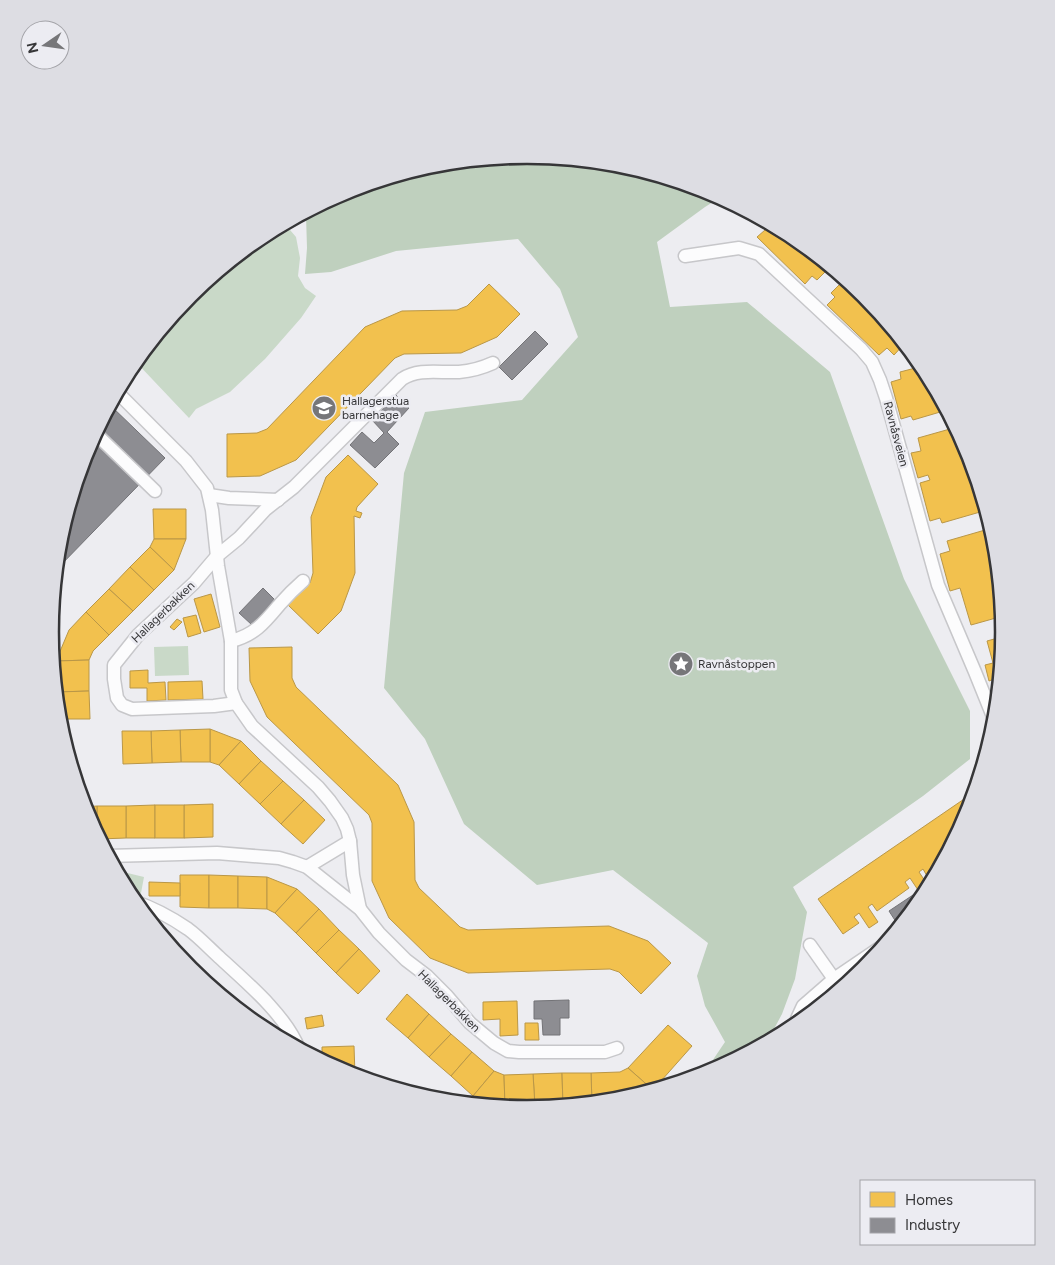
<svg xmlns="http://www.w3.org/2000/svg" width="1055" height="1265" viewBox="0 0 1055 1265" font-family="Figtree,sans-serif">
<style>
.green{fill:#c9d9c8}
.forest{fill:#bfd0be}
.homes{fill:#f2c14e;stroke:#ba9747}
.industry{fill:#8d8d92;stroke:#737377}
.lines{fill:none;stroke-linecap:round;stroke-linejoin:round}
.service-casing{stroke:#c7c7ca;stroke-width:15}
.service{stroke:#fcfcfd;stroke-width:12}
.labels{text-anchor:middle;stroke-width:5;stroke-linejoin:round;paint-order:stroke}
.poi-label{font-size:12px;fill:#363638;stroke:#ececf2;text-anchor:start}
.street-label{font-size:12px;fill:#363638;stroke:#ececf2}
.rim{fill:none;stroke:#363638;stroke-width:2.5}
</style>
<rect width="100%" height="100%" fill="#ededf1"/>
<g class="green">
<path d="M285 224 296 237 300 258 298 276 305 288 316 296 301 318 265 359 230 392 196 409 189 418 135 361 190 295 262 235Z"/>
<path d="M188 646 189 675 155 676 154 647Z"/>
<path d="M115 870 144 877 141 893 125 888Z"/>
</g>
<path class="forest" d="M528 155 621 164 710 191 721 197 705 207 657 242 670 307 747 302 830 372 904 579 970 711V759L923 796 793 887 807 912 795 979 782 1014 766 1044 710 1074 702 1076 725 1042 705 1006 697 976 708 943 613 870 537 885 464 824 425 739 384 688 404 473 425 412 522 400 578 337 560 289 518 239 396 251 331 272 305 274 307 248 306 215 302 214 345 191 435 164Z"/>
<g class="homes">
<path d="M757 216 793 236 831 266 817 280 812 276 805 284 757 237 765 230 754 219Z"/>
<path d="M845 279 865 295 905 343 894 355 887 348 879 355 827 305 835 297 831 293Z"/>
<path d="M489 284 520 314 497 337 461 353 404 354 395 358 296 460 260 476 227 477V434L257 433 267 429 365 327 402 311 457 310 467 306Z"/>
<path d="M923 366 947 410 913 420 911 416 901 419 891 382 901 379 900 372Z"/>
<path d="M957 427 969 450 987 510 942 523 940 518 930 521 920 483 930 480 928 475 918 478 911 453 921 451 918 438Z"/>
<path d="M348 455 378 484 357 507 356 511 362 513 360 518 354 516 355 573 341 611 318 634 288 605 310 583 313 573 311 517 326 477Z"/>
<path d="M153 509H186V539H154Z"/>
<path d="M992 528 996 540 1003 616 971 625 960 588 950 591 940 554 950 551 947 541Z"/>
<path d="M154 539H186L174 570 150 547Z"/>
<path d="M150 547 174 570 154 590 130 567Z"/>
<path d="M130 567 154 590 133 611 109 589Z"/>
<path d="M109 589 133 611 109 635 86 612Z"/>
<path d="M211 594 220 627 204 632 194 599Z"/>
<path d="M86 612 109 635 93 651 89 660 56 661 69 630Z"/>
<path d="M196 615 201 633 188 637 183 618Z"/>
<path d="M177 619 182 622 174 630 170 627Z"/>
<path d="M1005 636 1000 686 997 678 989 681 985 665 993 663 987 641Z"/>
<path d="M292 647V678L296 687 398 785 414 822 415 880 419 888 460 927 468 930 609 926 648 941 671 963 641 994 619 972 610 969 468 973 430 958 389 918 372 881V823L369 815 267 717 250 681 249 648Z"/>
<path d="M89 660V691L57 692 56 661Z"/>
<path d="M148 670V683L165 682 166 700 147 701V688H130V671Z"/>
<path d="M202 681 203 699 168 700V682Z"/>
<path d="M89 691 90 719H59L57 692Z"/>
<path d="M210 729 241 741 219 765 210 762Z"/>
<path d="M210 729V762H181L180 730Z"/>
<path d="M180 730 181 762 152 763 151 731Z"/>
<path d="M122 731H151L152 763 123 764Z"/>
<path d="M241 741 261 761 239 784 219 765Z"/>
<path d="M261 761 283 781 260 804 239 784Z"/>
<path d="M283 781 304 800 281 824 260 804Z"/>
<path d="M970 795 973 800 969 815 942 866 927 876 923 869 919 872 929 887 920 893 910 878 905 882 909 888 877 911 872 904 868 907 878 922 869 928 859 913 854 917 859 923 843 934 818 899Z"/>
<path d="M304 800 325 820 303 844 281 824Z"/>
<path d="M213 804V837L184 838V805Z"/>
<path d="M155 805V838H126V806Z"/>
<rect x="155" y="805" width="29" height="33"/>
<path d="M97 806H126V838L99 839 97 836Z"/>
<path d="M97 806V836L86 815 84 807Z"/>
<path d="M180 875H209V908L180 907Z"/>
<path d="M209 875 238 876V908H209Z"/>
<path d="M238 876 267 877V909L238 908Z"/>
<path d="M267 877 297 889 275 913 267 909Z"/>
<path d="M149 882 180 883V896H149Z"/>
<path d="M297 889 319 909 296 933 275 913Z"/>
<path d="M319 909 339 930 316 953 296 933Z"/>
<path d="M339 930 359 949 336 973 316 953Z"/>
<path d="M359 949 380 971 358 994 336 973Z"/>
<path d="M181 952 201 971 197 976 190 970 177 955Z"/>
<path d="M201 971 222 992 220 995 197 976Z"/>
<path d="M222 992 242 1011 241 1012 220 995Z"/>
<path d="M407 994 429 1014 408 1038 386 1019Z"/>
<path d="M517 1001 518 1035 500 1036V1019L483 1020V1002Z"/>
<path d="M429 1014 451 1034 429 1057 408 1038Z"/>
<path d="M322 1015 324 1026 307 1029 305 1018Z"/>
<path d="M525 1023H538L539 1040H525Z"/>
<path d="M668 1025 692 1046 653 1090 628 1068Z"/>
<path d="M451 1034 472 1052 451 1076 429 1057Z"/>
<path d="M354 1046 355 1075 345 1074 322 1062V1047Z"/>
<path d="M472 1052 494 1071 473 1096 451 1076Z"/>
<path d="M628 1068 653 1090 620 1101 592 1104 591 1073 620 1072Z"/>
<path d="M494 1071 504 1075 505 1107 473 1096Z"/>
<path d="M562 1073 563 1106H535L533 1074Z"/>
<path d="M562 1073H591L592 1104 563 1106Z"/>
<path d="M533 1074 535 1106 505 1107 504 1075Z"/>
</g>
<g class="industry">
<path d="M535 331 548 344 512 380 499 367Z"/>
<path d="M396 395 409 408 387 432 399 444 375 468 350 445 362 432 374 443 384 433 372 420Z"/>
<path d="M110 405 165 458 56 570 59 539 86 450Z"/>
<path d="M263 588 275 600 252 625 239 613Z"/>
<path d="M913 895 919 904 913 912 911 908 902 914 906 920 898 925 889 911Z"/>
<path d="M569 1000V1018H560V1035H543L542 1019H534V1001Z"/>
</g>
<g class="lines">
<defs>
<g id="service">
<path d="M685 256 739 248 759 254 861 349 872 362 880 380 886 398 938 585 975 672 996 724"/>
<path d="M117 392 186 461 207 488 212 510 218 566 231 641V690L236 703 252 726 318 787 330 801 342 818 347 829 350 841 307 867"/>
<path d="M95 433 155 491"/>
<path d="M209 495 229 498 278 500"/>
<path d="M231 641C255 635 265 622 280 604 287 596 295 588 303 581"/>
<path d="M236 703 214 706 132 709 122 705 117 698 114 679V665L138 635 194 583 217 556 239 538 266 509 294 487 402 379C419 368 439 373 459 372 471 371 482 368 493 363"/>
<path d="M350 841 353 875 360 909"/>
<path d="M108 856 217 853 279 858 293 862 307 867 360 909 379 933 406 960 427 976 446 995 470 1023 494 1043 508 1051 519 1052H605L617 1048"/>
<path d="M133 901C151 907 172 918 188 929 199 937 209 948 219 957 246 982 285 1014 299 1049"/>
<path d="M810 945 834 979"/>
<path d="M796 1027 797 1019 803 1006 834 979 887 943"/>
</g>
</defs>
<use href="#service" class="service-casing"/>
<use href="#service" class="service"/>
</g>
<defs>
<symbol id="school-disc" viewBox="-11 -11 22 22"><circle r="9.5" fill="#767679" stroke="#ececf2"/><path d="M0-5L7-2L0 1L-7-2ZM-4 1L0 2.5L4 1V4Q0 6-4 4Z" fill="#fff"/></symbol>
<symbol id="sight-disc" viewBox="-11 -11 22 22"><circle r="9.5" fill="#767679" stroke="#ececf2"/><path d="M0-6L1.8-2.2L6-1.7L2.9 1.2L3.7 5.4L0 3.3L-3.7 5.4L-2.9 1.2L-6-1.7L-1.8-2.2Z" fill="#fff"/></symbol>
</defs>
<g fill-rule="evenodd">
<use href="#school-disc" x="310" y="394" width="28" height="28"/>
<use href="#sight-disc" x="667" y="650" width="28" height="28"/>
</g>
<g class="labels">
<g class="poi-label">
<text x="342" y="405">Hallagerstua<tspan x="342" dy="14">barnehage</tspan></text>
<text x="698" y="668">Ravnåstoppen</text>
</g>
<g class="street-label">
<text transform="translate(896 434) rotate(75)" y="4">Ravnåsveien</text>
<text transform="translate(163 612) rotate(-44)" y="4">Hallagerbakken</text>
<text transform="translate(449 1001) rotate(45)" y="4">Hallagerbakken</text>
</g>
</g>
<path d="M0 0H1055V1265H0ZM59 632a468 468 0 1 1 936 0a468 468 0 1 1-936 0Z" fill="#dddde3" fill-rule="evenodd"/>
<path class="rim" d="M59 632a468 468 0 1 1 936 0a468 468 0 1 1-936 0Z"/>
<rect x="860" y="1180" width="175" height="65" fill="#ececf2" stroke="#a3a3a8"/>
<rect x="870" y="1192" width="25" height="15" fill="#f2c14e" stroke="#a3a3a8"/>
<text x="905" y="1205" font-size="15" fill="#363638">Homes</text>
<rect x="870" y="1218" width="25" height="15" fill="#8d8d92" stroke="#a3a3a8"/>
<text x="905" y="1230" font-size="15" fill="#363638">Industry</text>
<g transform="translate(45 45) rotate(257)"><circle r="24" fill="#ececf2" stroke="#a3a3a8"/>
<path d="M0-4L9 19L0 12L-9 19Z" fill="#767679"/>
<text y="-8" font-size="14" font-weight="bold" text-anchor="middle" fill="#363638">N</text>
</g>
</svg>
